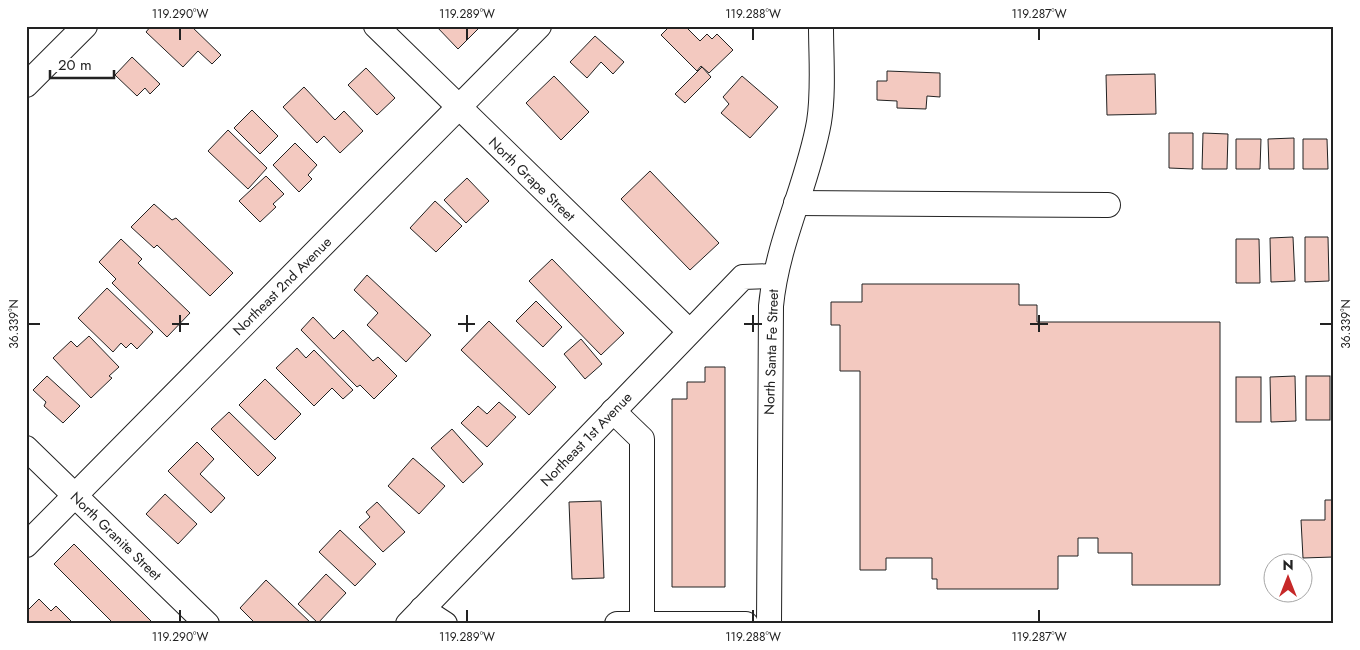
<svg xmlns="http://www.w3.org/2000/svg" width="1360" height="650" viewBox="0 0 1360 650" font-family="Jost,sans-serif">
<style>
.building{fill:#f3c9c0;stroke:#222}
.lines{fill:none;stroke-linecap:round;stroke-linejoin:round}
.minor-casing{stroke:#222;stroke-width:26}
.minor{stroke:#fff;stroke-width:24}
.ticks{fill:none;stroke:#222;stroke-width:2}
.labels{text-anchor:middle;stroke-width:4;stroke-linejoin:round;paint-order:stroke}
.street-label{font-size:14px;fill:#222;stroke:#fff}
.neatline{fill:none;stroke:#222;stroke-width:2}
.ticks-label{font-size:12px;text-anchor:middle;fill:#222}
</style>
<rect width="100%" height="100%" fill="#fff"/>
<g class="building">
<path d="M151 26H191L221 55 212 64 198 51 183 67 146 32Z"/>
<path d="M436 26H481L458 49Z"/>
<path d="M670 26H685L700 41 707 34 712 39 717 34 733 50 709 73 701 66 697 71 661 35Z"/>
<path d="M595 36 624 62 613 74 601 62 587 78 570 62Z"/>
<path d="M132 57 160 84 150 94 145 88 137 96 115 75Z"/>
<path d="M702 67 711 77 685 103 675 94Z"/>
<path d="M366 68 395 98 377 115 348 85Z"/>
<path d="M887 71 940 73V97L927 96 926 109 897 108V101L877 100V81H887Z"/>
<path d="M1155 74 1156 114 1107 115 1106 75Z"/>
<path d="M554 76 589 112 561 140 526 103Z"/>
<path d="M742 76 778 107 750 138 721 113 729 104 723 97Z"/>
<path d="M304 87 335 120 344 111 363 131 340 153 324 136 317 143 283 107Z"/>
<path d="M252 110 278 136 260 154 234 128Z"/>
<path d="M228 130 267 168 248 189 208 151Z"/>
<path d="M1169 133H1193V169L1169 168Z"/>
<path d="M1203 133 1228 134 1227 169H1202Z"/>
<path d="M1294 138V169H1269L1268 139Z"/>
<path d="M1236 139H1261L1260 169H1236Z"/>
<path d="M1303 139H1327L1328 169H1303Z"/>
<path d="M295 143 317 165 308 175 312 179 299 192 273 165Z"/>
<path d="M650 171 719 243 690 270 621 199Z"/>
<path d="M266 176 284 194 273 204 276 207 260 222 239 201Z"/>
<path d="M467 178 489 201 466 223 444 200Z"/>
<path d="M435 201 462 226 436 252 410 228Z"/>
<path d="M154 204 172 220 176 218 233 273 210 296 157 245 154 248 131 227Z"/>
<path d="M1293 237 1295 281 1271 282 1270 238Z"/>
<path d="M1305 237H1328L1329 281 1305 282Z"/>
<path d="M121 239 142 259 138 263 190 313 167 337 112 283 116 279 99 262Z"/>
<path d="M1236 239H1259L1260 283H1236Z"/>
<path d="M552 259 624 333 601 355 529 281Z"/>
<path d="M367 275 431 335 406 362 367 325 378 313 354 290Z"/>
<path d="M862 284H1019V305H1037V322H1220V585H1132V553H1098V538H1078V556H1058V589H937V579H932V558H886V570H860V371H840V325H831V302H862Z"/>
<path d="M107 288 153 332 137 349 131 343 126 348 121 343 113 352 78 318Z"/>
<path d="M536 301 562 327 543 347 516 321Z"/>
<path d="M313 317 334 339 343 330 373 361 378 357 397 376 374 399 360 385 357 387 301 330Z"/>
<path d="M489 321 556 387 529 415 461 350Z"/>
<path d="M89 336 119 367 109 376 112 378 91 398 53 358 71 341 77 347Z"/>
<path d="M581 339 602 364 585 379 564 354Z"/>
<path d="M297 348 306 358 314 350 353 390 343 399 332 388 314 406 276 368Z"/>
<path d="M705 367H725V587H672V399H687V382H705Z"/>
<path d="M47 376 80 406 63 423 44 406 46 402 33 390Z"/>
<path d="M1295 376 1296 421 1271 422 1270 377Z"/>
<rect x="1306" y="376" width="24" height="44"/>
<rect x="1236" y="377" width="25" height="45"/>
<path d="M265 379 301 414 275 440 239 405Z"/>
<path d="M499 402 516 417 487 447 461 423 478 406 487 414Z"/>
<path d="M229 412 276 458 258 476 211 429Z"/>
<path d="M452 429 483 464 463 483 431 448Z"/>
<path d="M197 442 214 459 200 474 225 498 211 513 168 471Z"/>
<path d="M413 458 445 486 419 514 388 486Z"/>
<path d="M165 494 197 524 178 544 146 514Z"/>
<path d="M1325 500H1334L1333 557 1303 558 1301 520H1325Z"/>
<path d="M601 501 604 578 572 579 569 502Z"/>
<path d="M377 502 405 532 383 552 359 527 370 517 366 512Z"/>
<path d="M340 530 376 564 355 586 319 552Z"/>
<path d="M74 544 152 622 150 624H114L54 564Z"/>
<path d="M326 574 346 593 318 623 298 604Z"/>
<path d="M266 580 312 624H256L240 608Z"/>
<path d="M39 599 51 611 56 606 74 624H26V612Z"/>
</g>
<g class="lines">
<defs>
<g id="minor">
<path d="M376 26 689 331"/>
<path d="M26 85 85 26"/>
<path d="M796 203 1108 205"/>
<path d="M613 411 642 439V624"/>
<path d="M26 448 207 624"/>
<path d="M26 545 539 26"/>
<path d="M422 609 445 624"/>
<path d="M408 624 743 277 774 276"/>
<path d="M617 624H746"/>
<path d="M769 624 771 306C777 242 808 184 819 122 824 91 821 57 821 26"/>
</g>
</defs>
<use href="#minor" class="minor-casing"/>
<use href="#minor" class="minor"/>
</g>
<path class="ticks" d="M180 28V40M467 28V40M753 28V40M1039 28V40M180 315V332M467 315V332M753 315V332M1039 315V332M28 324H40M172 324H189M458 324H475M744 324H762M1030 324H1048M1320 324H1332M180 610V622M467 610V622M753 610V622M1039 610V622"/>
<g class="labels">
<g class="street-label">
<text transform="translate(532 179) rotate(44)" y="5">North Grape Street</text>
<text transform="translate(282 286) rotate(-45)" y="5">Northeast 2nd Avenue</text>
<text transform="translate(771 352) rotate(-88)" y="5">North Santa Fe Street</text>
<text transform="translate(586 439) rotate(-46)" y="5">Northeast 1st Avenue</text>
<text transform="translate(116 536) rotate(44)" y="5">North Granite Street</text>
</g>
</g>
<rect width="1360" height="650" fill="none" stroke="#ffffff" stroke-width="55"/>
<g transform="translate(1288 578)"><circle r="24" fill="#ffffff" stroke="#a7a7a7"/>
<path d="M0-4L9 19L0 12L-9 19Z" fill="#c62828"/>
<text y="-8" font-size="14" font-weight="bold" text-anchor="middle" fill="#222222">N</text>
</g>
<path d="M50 70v8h64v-8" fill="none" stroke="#222222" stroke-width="2.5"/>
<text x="58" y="70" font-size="15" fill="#222222" stroke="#ffffff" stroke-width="4" paint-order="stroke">20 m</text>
<rect x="28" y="28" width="1304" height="594" class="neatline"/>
<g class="ticks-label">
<text x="180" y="18">119.290°W</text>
<text x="467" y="18">119.289°W</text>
<text x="753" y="18">119.288°W</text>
<text x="1039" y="18">119.287°W</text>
<text transform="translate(14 324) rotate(-90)" y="4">36.339°N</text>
<text transform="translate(1346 324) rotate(-90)" y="4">36.339°N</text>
<text x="180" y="641">119.290°W</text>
<text x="467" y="641">119.289°W</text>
<text x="753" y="641">119.288°W</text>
<text x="1039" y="641">119.287°W</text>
</g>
</svg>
